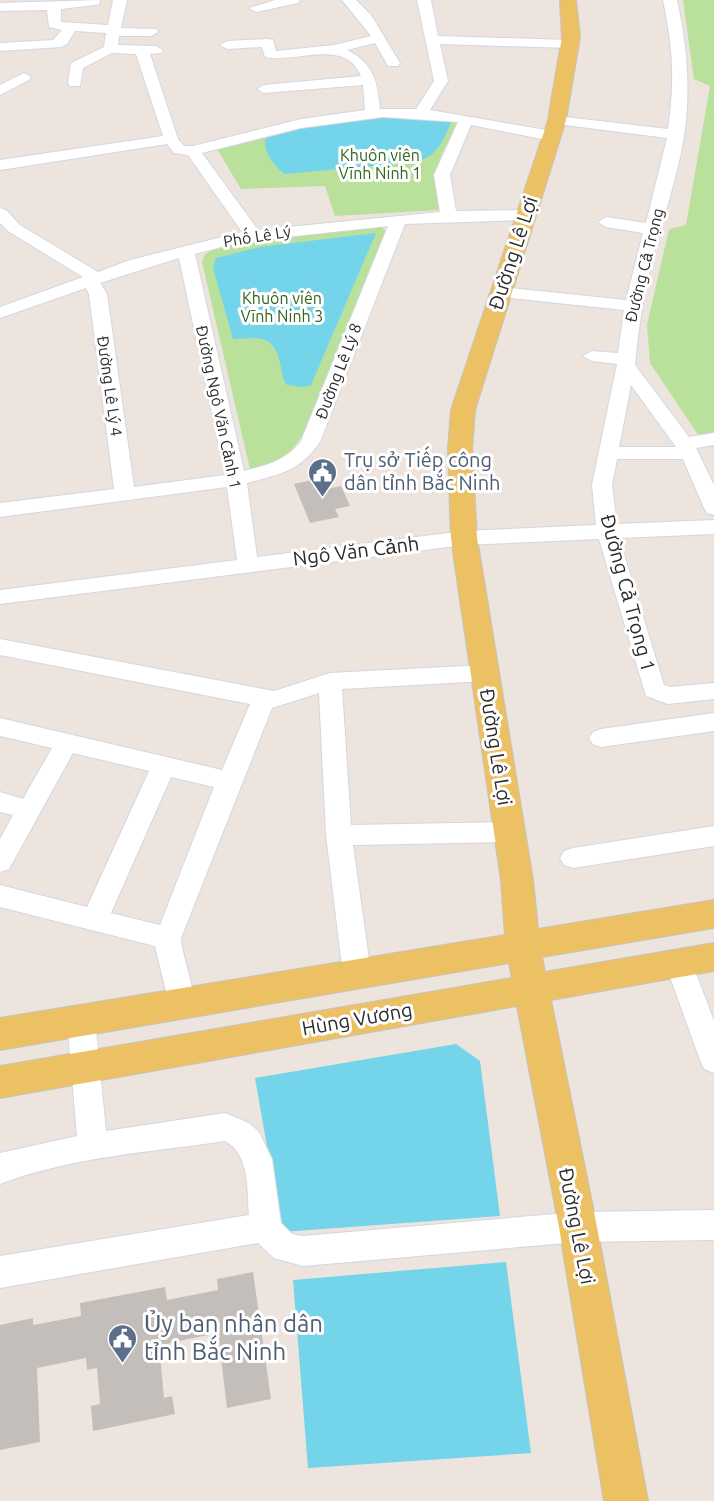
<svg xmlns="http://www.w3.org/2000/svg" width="714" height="1501" viewBox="0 0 714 1501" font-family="Ubuntu,sans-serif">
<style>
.green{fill:#b9e19b}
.water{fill:#74d4ea}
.building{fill:#c4beba}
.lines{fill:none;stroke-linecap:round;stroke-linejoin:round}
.minor-casing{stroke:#d2d7e3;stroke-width:2}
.major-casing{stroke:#c4c4c4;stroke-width:2}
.minor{fill:#fff;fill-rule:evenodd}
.major{fill:#ecc163;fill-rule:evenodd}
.labels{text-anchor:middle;stroke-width:6;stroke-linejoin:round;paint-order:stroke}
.far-park-label{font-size:16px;fill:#32651d;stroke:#fff}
.far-street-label{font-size:16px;fill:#2b2b2b;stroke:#fff}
.street-label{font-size:20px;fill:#2b2b2b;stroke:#fff}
.service-label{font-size:20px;fill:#4e5e75;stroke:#fff;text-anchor:start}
.near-service-label{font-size:24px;fill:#4e5e75;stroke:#fff;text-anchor:start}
</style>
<rect width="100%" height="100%" fill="#ece4dd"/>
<g class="green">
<path d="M683 0H714V434L699 436 650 363 647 325 669 229 686 225 710 86 694 79Z"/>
<path d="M458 121C440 160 430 166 441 210L335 216 325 186 241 189 217 149 256 140 281 129Z"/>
<path d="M381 227 387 231 306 431C285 458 284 465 250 469L202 262 205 254C245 234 334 232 381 227Z"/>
</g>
<g class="water">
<path d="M377 115 452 121C443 140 438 156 416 162L284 174C273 163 265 156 265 140L273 132Z"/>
<path d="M376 233 311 385 304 387 287 385C283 380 282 374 281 367 274 334 263 338 233 339L213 268 216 258 260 247Z"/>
<path d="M456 1044 480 1061 500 1216 282 1232 255 1078Z"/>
<path d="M506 1262 531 1453 308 1468 293 1280Z"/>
</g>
<g class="building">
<path d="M321 478 326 489 341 486 350 506 335 509 339 517 310 523 294 484Z"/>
<path d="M253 1272 271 1399 227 1408 218 1333 169 1343 170 1353 160 1355 164 1398 172 1396 175 1414 93 1431 91 1406 100 1404 97 1368 87 1370 86 1358 37 1368 40 1442 0 1450V1325L33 1318V1325L81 1316 80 1303 165 1287 167 1300 218 1290 217 1279Z"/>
</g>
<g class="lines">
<defs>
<g id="minor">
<path d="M100 0 99 4 94 5 61 9V22L108 25 113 0H127L121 28 156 29 158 32 151 36H119L118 45 156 46 163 50 161 53 150 54 178 139 184 146H193L301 119 365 110 363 85 264 93 257 89 264 85 361 76C345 37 295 64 265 57L262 47 227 49 220 45 227 41 268 39 273 40 276 51 334 45 371 36 342 0H356L371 15 400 63 398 66H388L375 43 347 50C374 64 377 80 380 109H416L434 81 417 0H431L438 36 570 40 577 44 570 48 440 44 448 81 430 110 552 131 560 136 552 141 471 125 450 175 456 211 525 210 533 215 525 220 405 224 320 442C299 472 280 474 247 483L257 557 464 531 596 525 592 485 617 364 592 361 583 356 592 351 618 353 624 310 501 297 492 292 501 287 626 300 643 233 606 227 598 222 606 217 646 223 667 138 557 124 550 120 557 116 668 129C675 80 673 48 663 0H677C687 45 691 91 684 136 677 182 659 228 649 274 642 304 638 334 635 365L689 437 714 433V445L696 448 714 485V515L707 513 704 508 683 459H617L612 485 617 524 714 520V534L619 538 664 685 670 687 714 683V699L668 704 646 696 599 539 464 545 0 604V590L237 560 227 487 0 517V503L114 489 89 294 86 288 0 318V307L83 277 8 231 0 223V208L6 210 20 225 98 272 130 260 242 232 188 155 174 153 167 144 0 170V160L163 136 136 54 112 53 83 68 80 86H70L68 83 71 63 104 47 106 33 75 31 67 44 61 47 0 51V43L53 40 62 30 49 27 47 10 0 11V3ZM383 117 458 122 434 175 440 212 258 230 202 153 301 128ZM388 226 301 441C286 461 267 465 244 471L195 254 240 242ZM179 258 225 475 134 487 107 294 100 283ZM631 385 676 447H619Z"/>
<path d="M275 0H300L298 3 256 12 249 8Z"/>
<path d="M24 73 31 77 29 80 0 95V85Z"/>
<path d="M0 639 274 691 330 673 485 665 493 667 496 673 493 679 485 681 342 689 351 825 509 822 518 825 522 832 518 839 509 842 353 845 371 974 367 982 357 986 347 982 343 974 326 835 319 693 272 708 181 938C182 960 199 994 191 1012L181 1015 171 1012 155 946 0 907V885L87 907 149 771 73 753 9 869 0 872V839L13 815 0 812V792L23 799 52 748 0 736V718L222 770 250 704 0 655ZM171 777 214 787 160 925 111 913Z"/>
<path d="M714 713V731L601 747 593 744 589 738 593 732 601 729Z"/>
<path d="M714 826V846L573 868 564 865 560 858 564 851 573 848Z"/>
<path d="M679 951 689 955 714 1021V1073L704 1069 700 1060 665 963 669 955Z"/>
<path d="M81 1008 91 1011 95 1020 106 1131 225 1113 249 1123 259 1132 272 1159 281 1223 292 1234 303 1236 578 1212 714 1210V1240L578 1242 303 1266 274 1258 258 1243 0 1288V1256L249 1215C247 1190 250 1154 225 1141 151 1152 70 1157 0 1184V1153L77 1136 67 1020 71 1011Z"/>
</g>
<path id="major" d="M560 0H576L580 37 566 120 475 410 472 449 477 538 533 880 538 929 714 900V928L542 957 545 972 714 943V971L551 1000 597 1227 648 1501H604L559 1227 517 1006 0 1098V1066L512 978 509 963 0 1050V1018L505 935 501 880 451 538 448 449 451 410 548 120 562 37Z"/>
</defs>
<use href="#minor" class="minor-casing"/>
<use href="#major" class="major-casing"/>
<use href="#minor" class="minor"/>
<use href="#major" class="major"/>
</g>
<defs>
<symbol id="civic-pin" viewBox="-11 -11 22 30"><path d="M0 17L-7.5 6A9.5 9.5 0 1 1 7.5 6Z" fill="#5c6f8a" stroke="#fff"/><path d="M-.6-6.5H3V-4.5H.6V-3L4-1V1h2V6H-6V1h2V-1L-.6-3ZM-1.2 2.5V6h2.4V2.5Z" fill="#fff"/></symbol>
</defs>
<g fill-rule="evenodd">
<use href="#civic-pin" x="306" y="456" width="33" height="45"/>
<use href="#civic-pin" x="106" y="1322" width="33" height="45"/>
</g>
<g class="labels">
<g class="far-park-label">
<text x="380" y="161">Khuôn viên<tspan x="380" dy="18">Vĩnh Ninh 1</tspan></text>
<text x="282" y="304">Khuôn viên<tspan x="282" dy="18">Vĩnh Ninh 3</tspan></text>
</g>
<g class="far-street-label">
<text transform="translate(257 236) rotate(-9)" y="6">Phố Lê Lý</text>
<text transform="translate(644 265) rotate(-76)" y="6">Đường Cả Trọng</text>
<text transform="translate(338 371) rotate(-69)" y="6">Đường Lê Lý 8</text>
<text transform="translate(110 386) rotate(82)" y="6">Đường Lê Lý 4</text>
<text transform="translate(219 407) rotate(78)" y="6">Đường Ngô Văn Cảnh 1</text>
</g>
<g class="street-label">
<text transform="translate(513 253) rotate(-72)" y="7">Đường Lê Lợi</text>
<text transform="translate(356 551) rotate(-7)" y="7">Ngô Văn Cảnh</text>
<text transform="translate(628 593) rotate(75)" y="7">Đường Cả Trọng 1</text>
<text transform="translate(496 747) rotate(81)" y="7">Đường Lê Lợi</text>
<text transform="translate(357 1019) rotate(-10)" y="7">Hùng Vương</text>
<text transform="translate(577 1226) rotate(79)" y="7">Đường Lê Lợi</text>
</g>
<g class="service-label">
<text x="344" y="467">Trụ sở Tiếp công<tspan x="344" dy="23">dân tỉnh Bắc Ninh</tspan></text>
</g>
<g class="near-service-label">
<text x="144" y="1332">Ủy ban nhân dân<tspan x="144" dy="28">tỉnh Bắc Ninh</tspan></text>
</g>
</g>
</svg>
